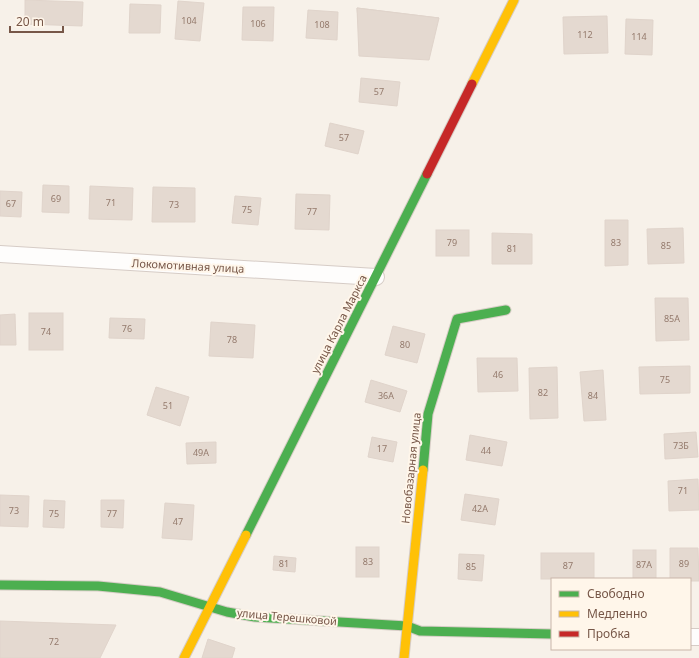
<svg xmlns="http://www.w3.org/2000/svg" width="699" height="658" viewBox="0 0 699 658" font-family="'Noto Sans',sans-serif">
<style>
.building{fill:#e4d9d0;stroke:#e0d4cb}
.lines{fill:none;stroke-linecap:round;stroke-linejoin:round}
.street-casing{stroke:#d6ccc6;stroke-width:18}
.fast-casing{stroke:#d7cdc6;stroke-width:11}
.slow-casing{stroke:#d7cdc6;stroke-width:11}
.jam-casing{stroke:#d7cdc6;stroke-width:11}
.street{stroke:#fefdfc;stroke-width:16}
.fast{stroke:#4caf50;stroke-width:9}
.slow{stroke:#ffc107;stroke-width:9}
.jam{stroke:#c62828;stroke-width:9}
.labels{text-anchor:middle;stroke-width:4;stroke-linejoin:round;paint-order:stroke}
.number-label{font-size:9px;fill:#947a6c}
.street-label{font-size:11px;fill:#775748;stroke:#fff6ea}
</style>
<rect width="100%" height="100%" fill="#f7f1e9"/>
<g class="building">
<path d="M25 0 83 2 82 26 25 24Z"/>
<path d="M178 1 204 3 200 41 175 39Z"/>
<path d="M130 4 161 5 160 33H129Z"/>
<path d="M243 7H274L273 41 242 40Z"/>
<path d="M357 8 439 18 389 31 359 30Z"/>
<path d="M357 8 439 18 429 60 359 56Z"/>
<path d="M308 10 338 12 337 40 306 38Z"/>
<path d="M607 16 608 53 564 54 563 17Z"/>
<path d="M626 19 653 20 652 55 625 54Z"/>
<path d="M361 78 400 82 397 106 359 102Z"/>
<path d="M330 123 364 131 358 154 325 146Z"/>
<path d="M43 185 69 186V213L42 212Z"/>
<path d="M90 186 133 188 132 220 89 219Z"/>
<path d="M153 187 195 188V222H152Z"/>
<path d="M0 191 22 192 21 217 0 216Z"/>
<path d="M296 194 330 195 329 230 295 229Z"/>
<path d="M235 196 261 198 258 225 232 223Z"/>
<path d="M605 220H628V265L605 266Z"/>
<path d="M683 228 684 263 648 264 647 229Z"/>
<rect x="436" y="230" width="33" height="26"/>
<path d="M492 233 532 234V264H492Z"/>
<path d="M655 298H688L689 340 656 341Z"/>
<rect x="29" y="313" width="34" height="37"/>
<path d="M15 314 16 345H0V315Z"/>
<path d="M110 318 145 319 144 339 109 338Z"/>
<path d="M211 322 255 325 253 358 209 356Z"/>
<path d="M393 326 425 334 417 363 385 355Z"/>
<path d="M477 358H517L518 391 478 392Z"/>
<path d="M690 366V393L640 394 639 367Z"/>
<path d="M557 367 558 418 530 419 529 368Z"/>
<path d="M603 370 606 420 584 421 580 372Z"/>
<path d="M371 380 407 391 400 412 365 402Z"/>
<path d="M156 387 189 397 180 426 147 415Z"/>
<path d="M696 432 698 457 665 459 664 434Z"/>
<path d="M470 435 507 442 502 466 466 460Z"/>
<path d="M372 437 397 442 393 462 368 457Z"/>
<path d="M216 442V463L187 464 186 443Z"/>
<path d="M698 479 699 510 669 511 668 481Z"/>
<path d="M465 494 499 499 495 525 461 520Z"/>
<path d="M0 495 29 496 28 527 0 526Z"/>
<path d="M44 500 65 501 64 528 43 527Z"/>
<path d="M101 500H124L123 528 101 527Z"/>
<path d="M165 503 194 505 192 540 162 538Z"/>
<rect x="356" y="547" width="23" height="30"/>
<path d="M670 548H698L699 581H690V579H670Z"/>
<rect x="633" y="550" width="23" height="29"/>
<rect x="541" y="553" width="53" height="26"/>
<path d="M459 554 484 555 482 581 458 579Z"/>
<path d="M274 556 296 558 295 572 273 570Z"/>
<path d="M0 621 116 625 100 658H0Z"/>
<path d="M208 639 235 648 232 658H202Z"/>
</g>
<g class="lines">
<defs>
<g id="street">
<path d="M0 254 376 277"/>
<path d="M690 637H699"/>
</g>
<g id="fast">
<path d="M423 470 428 414 457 319 506 310"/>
<path d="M246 535 427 174"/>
<path d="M0 585 98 586 160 592 227 612 255 617 407 626 420 631 552 634"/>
</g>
<g id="slow">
<path d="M472 84 514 0"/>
<path d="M184 658 246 535"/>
<path d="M404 658 423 470"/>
</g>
<path id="jam" d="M427 174 472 84"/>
</defs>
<use href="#street" class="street-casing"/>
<use href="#fast" class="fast-casing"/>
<use href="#slow" class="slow-casing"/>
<use href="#jam" class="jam-casing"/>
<use href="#street" class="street"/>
<use href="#fast" class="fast"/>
<use href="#slow" class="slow"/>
<use href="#jam" class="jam"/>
</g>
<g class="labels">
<g class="number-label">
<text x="189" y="24">104</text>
<text x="258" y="27">106</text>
<text x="322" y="28">108</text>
<text x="585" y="38">112</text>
<text x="639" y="40">114</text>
<text x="379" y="95">57</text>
<text x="344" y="141">57</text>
<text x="56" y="202">69</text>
<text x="111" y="206">71</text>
<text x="11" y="207">67</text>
<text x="174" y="208">73</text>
<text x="247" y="213">75</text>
<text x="312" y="215">77</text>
<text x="452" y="246">79</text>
<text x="616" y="246">83</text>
<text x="666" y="249">85</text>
<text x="512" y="252">81</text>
<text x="672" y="322">85А</text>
<text x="127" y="332">76</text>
<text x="46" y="335">74</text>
<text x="232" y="343">78</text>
<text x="405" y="348">80</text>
<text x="498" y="378">46</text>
<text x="665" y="383">75</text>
<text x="543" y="396">82</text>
<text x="386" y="399">36А</text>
<text x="593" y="399">84</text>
<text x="168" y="409">51</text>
<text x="681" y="449">73Б</text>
<text x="382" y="452">17</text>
<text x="486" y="454">44</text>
<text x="201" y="456">49А</text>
<text x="683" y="494">71</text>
<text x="480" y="512">42А</text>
<text x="14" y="514">73</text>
<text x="54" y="517">75</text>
<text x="112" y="517">77</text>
<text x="178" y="525">47</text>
<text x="368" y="565">83</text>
<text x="284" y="567">81</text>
<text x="684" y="567">89</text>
<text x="644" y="568">87А</text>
<text x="568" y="569">87</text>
<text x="471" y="570">85</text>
<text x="54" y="645">72</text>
</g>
<g class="street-label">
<text transform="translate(188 266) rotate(3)" y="4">Локомотивная улица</text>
<text transform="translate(339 324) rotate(-63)" y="4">улица Карла Маркса</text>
<text transform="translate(411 468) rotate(-84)" y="4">Новобазарная улица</text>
<text transform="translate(287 617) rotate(5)" y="4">улица Терешковой</text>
</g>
</g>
<rect x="551" y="578" width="140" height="72" fill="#fff6ea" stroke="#c9b6a9"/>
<rect x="559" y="591" width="20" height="6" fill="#4caf50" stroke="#c9b6a9"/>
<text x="587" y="598" font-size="12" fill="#775748">Свободно</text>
<rect x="559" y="611" width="20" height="6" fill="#ffc107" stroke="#c9b6a9"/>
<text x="587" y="618" font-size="12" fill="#775748">Медленно</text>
<rect x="559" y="631" width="20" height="6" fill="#c62828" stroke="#c9b6a9"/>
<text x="587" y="638" font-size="12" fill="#775748">Пробка</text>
<path d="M10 26v6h53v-6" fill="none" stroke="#775748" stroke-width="2"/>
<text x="16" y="26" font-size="12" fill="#775748" stroke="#fff6ea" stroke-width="3" paint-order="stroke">20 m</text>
</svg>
